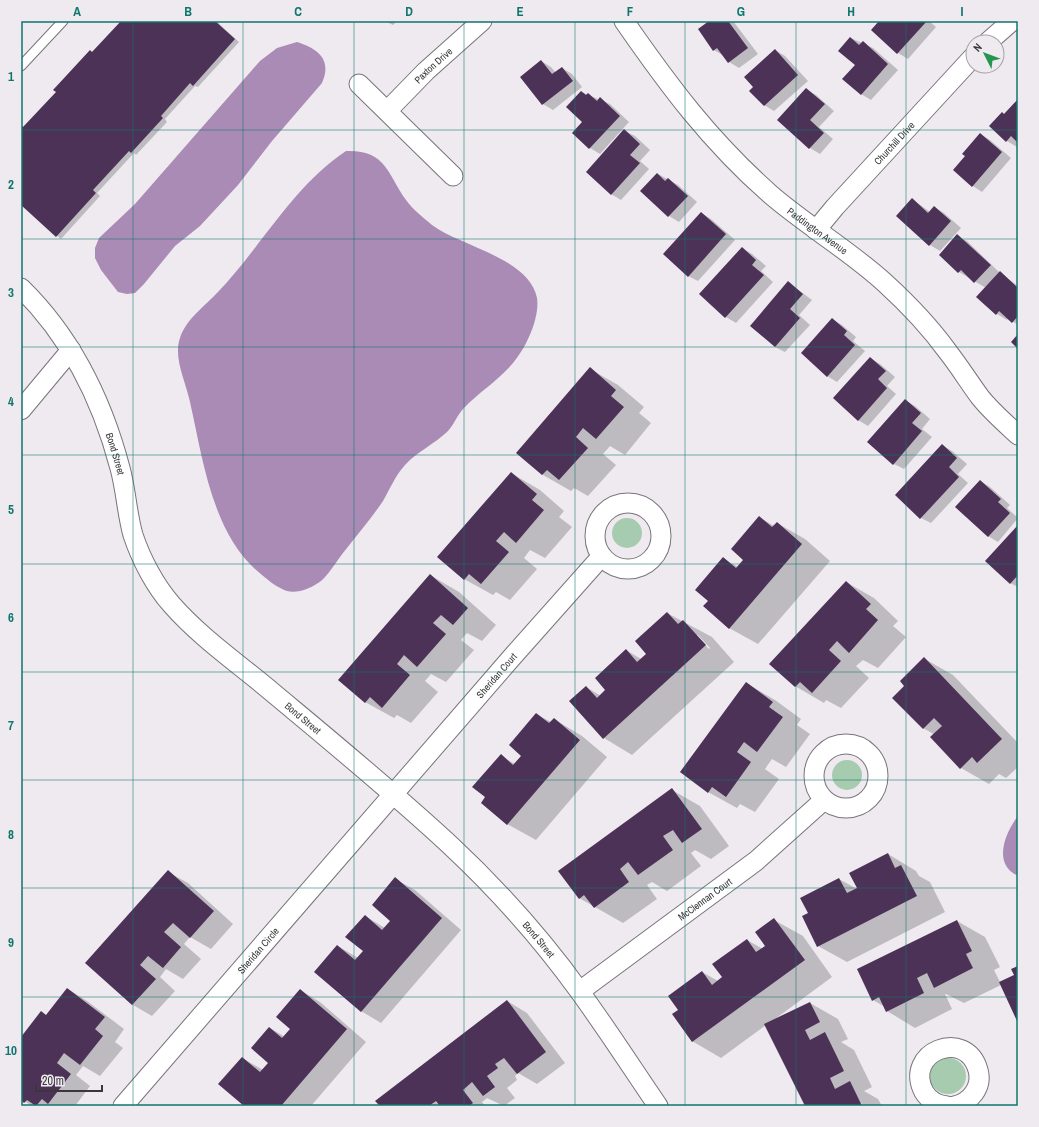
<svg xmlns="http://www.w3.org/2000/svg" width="1039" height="1127" viewBox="0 0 1039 1127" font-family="'Archivo Narrow',sans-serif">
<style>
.green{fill:#a6cbae}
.water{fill:#a98bb5}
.shadow{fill:#0003;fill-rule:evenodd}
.building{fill:#4c3257}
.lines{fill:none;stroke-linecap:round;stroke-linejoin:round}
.service-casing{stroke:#78747a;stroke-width:11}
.minor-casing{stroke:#78747a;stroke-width:21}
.service{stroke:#fff;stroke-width:9}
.minor{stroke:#fff;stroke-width:19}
.grid{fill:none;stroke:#0f766e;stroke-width:1;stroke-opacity:0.55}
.labels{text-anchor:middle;stroke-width:4;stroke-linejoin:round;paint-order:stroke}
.street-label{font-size:10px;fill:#39373a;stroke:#eeeaf0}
.neatline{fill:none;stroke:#0f766e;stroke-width:1.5}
.grid-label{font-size:13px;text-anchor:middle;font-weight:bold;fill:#0f766e}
</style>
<rect width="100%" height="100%" fill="#eeeaf0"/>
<g class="green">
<circle cx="627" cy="533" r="15"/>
<circle cx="847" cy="775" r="15"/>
<circle cx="948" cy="1076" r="18"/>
</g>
<g class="water">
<path d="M297 42C319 49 332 60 322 83L272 141 238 185 200 226 175 246 144 284 135 293 127 294 118 292 101 270 95 258V248L99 238 135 204 260 61 277 48Z"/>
<path d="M346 151C387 150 387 174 406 200 413 210 423 217 432 225 460 246 529 258 537 298 540 318 526 348 513 363 499 380 479 392 464 408 457 415 454 425 447 432 434 444 417 452 405 465 395 476 390 489 383 501 371 519 356 536 343 553 336 562 329 574 321 581 312 588 297 594 287 591 278 588 269 581 262 575 212 536 203 459 190 402 186 382 173 358 180 338 186 319 205 306 218 292 261 247 294 185 346 151Z"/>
<path d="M1018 816V876C992 864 1005 833 1018 816Z"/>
</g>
<g class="shadow">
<path d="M122 21H216L239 42 198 87 195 86 165 119 167 122 136 155 134 153 97 193 100 196 61 239 21 204V128H24Z"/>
<path d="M385 21H397L393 25Z"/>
<path d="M710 21H733L758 54 739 68 729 62 724 56 714 50Z"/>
<path d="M880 21H929L936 27 908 59 898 53 872 30Z"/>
<path d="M851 38 873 48 898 70 871 100 861 94Z"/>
<path d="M775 50 785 56 808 81 774 111 764 105 755 87Z"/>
<path d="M541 61 551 67 556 73 562 68 572 74 582 87 553 110 543 104Z"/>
<path d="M806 89 816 95 834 111 819 127 833 139 820 154 810 148Z"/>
<path d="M581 92 610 104 629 122 600 154 590 148 573 133 583 122Z"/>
<path d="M1018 101V146L1017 147 1007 141 990 126 1005 115Z"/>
<path d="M625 131 635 136 650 150 640 161 649 169 621 200 611 194Z"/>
<path d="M980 134 990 140 1011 158 982 192 973 186 966 156Z"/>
<path d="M658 174 678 185 697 202 679 222 669 216Z"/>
<path d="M912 199 930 212 934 207 944 213 961 228 940 251 930 245Z"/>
<path d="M701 213 711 219 735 240 698 281 688 276Z"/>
<path d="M957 236 967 241 999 272 1018 286V325L1008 318 1007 320 997 314 986 288 959 272 940 255Z"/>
<path d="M742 248 752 254 766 266 761 271 773 282 736 323 726 317Z"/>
<path d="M789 283 812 300 799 315 810 325 785 352 775 347Z"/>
<path d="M832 319 842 325 856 337 853 341 865 351 837 382 827 376Z"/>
<path d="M870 358 880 364 895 377 887 386 896 394 868 426 858 420Z"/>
<path d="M590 369 618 385 644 407 639 413 651 423 625 455 610 446 603 454 616 465 588 496 574 488 571 491 543 475 518 452Z"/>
<path d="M905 400 915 406 930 419 922 429 932 437 904 469 894 464Z"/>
<path d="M942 445 952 451 967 464 958 474 968 483 931 523 921 518Z"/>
<path d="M511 473 540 490 564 511 559 517 572 527 545 558 530 550 524 558 537 569 510 600 496 592 493 595 464 579Z"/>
<path d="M980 481 990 487 1010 505 1007 508 1018 518 998 542 988 536Z"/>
<path d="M759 517 774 526 777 523 805 539 830 561 758 644 729 628 709 601 724 559 738 567 745 559Z"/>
<path d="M1018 527V587L1010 583Z"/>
<path d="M430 575 459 592 496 625 482 641 467 633 461 640 474 650 446 682 431 674 425 681 438 692 411 723 397 715 394 718 365 702Z"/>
<path d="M846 582 874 598 898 621 893 626 906 637 878 668 863 660 856 666 869 678 841 708 826 700 824 703 795 686Z"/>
<path d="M667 613 712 637 734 662 632 755 604 738 570 701 586 687 601 696 607 690 626 650 641 659 647 654ZM696 635H698L710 648 709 649Z"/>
<path d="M925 659 953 675 1018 743V767L1006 778 999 774 989 784 961 768 935 735 923 728 906 686Z"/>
<path d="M746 683 775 700 801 719 797 725 810 734 786 767 772 759 765 769 779 779 755 812 740 804 737 808 708 792Z"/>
<path d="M536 714 551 722 554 719 582 736 607 757 536 840 507 824 487 797 501 756 515 764 523 756Z"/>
<path d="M672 790 700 806 729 846 711 859 695 850 691 853 701 866 667 891 652 882 647 885 657 899 623 923 579 898Z"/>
<path d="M888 854 916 871 919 876 930 882 945 912 847 962 818 946 839 879 857 889Z"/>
<path d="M168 872 188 883 233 924 211 949 190 937 184 944 201 959 183 979 166 969 160 977 175 991 152 1016 133 1005 86 963Z"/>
<path d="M395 879 415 890 461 930 381 1023 361 1011 338 946 358 958 364 951 365 916 385 928 391 921Z"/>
<path d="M774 920 803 936 832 977 775 1019 810 1003 838 1019 848 1039 841 1042 854 1050 872 1087 864 1091 878 1099 882 1106H863L861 1103H859L861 1106H806L766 1025 721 1058 692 1041 679 1010 702 972 718 981 723 978 747 940 763 949 767 946Z"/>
<path d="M957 921 985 937 1000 967 994 970 1000 982 1016 975 1018 967V1020L1001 985 964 1003 946 994H945L952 1009 915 1028 887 1011 885 1007 873 1000Z"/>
<path d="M68 989 87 1001 124 1029 115 1042 123 1048 100 1076 83 1066 76 1075 90 1086 75 1106H32L21 1099V1038L47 1015Z"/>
<path d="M300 990 320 1002 366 1042 311 1106H246L242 1058 263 1070 270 1063V1028L285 1037 291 1029Z"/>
<path d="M507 1001 527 1013 565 1063 537 1084 518 1073 515 1076 517 1080 507 1088 515 1098 504 1106 487 1098 482 1102 485 1106H381Z"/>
</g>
<g class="building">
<path d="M121 21H215L235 39 193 86 190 83 161 116 163 118 131 153 129 151 93 190 96 193 56 237 21 205V125L23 127 56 92 53 90 90 50 92 52Z"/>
<path d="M709 21H728L748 48 728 63 717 48 713 51 698 29Z"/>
<path d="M879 21H927L897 54 871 30Z"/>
<path d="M850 37 859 45 863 41 888 64 861 95 842 79 855 65 838 51Z"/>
<path d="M775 49 798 75 764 106 749 91 753 87 744 77Z"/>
<path d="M541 60 552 74 562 67 573 81 542 105 520 77Z"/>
<path d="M806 88 825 104 810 120 824 133 809 149 777 120Z"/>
<path d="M581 91 586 95 588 93 597 101 600 97 620 116 589 149 572 133 582 122 566 107Z"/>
<path d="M1018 99V143L1011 136 1006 142 989 126 1002 112 1004 114Z"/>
<path d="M624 129 640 144 630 155 640 163 611 195 586 172Z"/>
<path d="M980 133 1002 152 972 187 953 170 965 156 962 154Z"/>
<path d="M657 173 665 181 668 178 688 196 668 217 640 191Z"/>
<path d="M912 198 928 213 934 206 951 221 929 246 896 216Z"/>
<path d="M701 212 726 234 688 277 663 254Z"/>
<path d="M957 234 991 265 974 283 961 270 958 273 939 255Z"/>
<path d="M742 247 756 260 752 265 764 275 725 318 699 294Z"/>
<path d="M1000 271 1018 288V316L1012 323 999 311 996 315 976 297Z"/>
<path d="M788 281 803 294 790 309 800 318 775 347 750 326Z"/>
<path d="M832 318 847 331 844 335 855 345 827 377 801 353Z"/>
<path d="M1018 334V349L1011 342Z"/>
<path d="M870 357 886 371 878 379 887 388 858 421 833 398Z"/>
<path d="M590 367 616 390 611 396 624 407 596 439 583 428 576 437 588 448 559 480 547 470 542 475 516 453Z"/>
<path d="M905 399 921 413 912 423 922 431 893 465 867 442Z"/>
<path d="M942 444 957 458 949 467 959 477 920 519 895 495Z"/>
<path d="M511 472 537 494 532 500 544 510 516 543 504 532 496 541 509 552 481 584 469 574 464 580 437 557Z"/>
<path d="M980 480 1001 499 998 502 1010 513 988 537 955 507Z"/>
<path d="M759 516 772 527 777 522 802 544 729 629 703 606 708 601 695 590 723 557 736 568 743 560 731 549Z"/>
<path d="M1018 525V575L1010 584 985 561Z"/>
<path d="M430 574 468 608 453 625 441 615 433 623 446 634 417 667 404 655 397 664 410 675 382 708 370 697 365 703 338 680Z"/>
<path d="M846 581 871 604 866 609 878 620 849 653 837 641 829 650 841 661 812 693 800 682 795 687 769 664Z"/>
<path d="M667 612 678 624 683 620 706 645 603 739 569 701 586 686 597 698 605 690 595 678 626 649 637 662 646 654 635 641Z"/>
<path d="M924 657 1002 739 977 763 972 757 960 769 930 737 942 726 934 718 923 729 892 698 904 686 900 681Z"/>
<path d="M746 682 773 702 769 707 783 717 757 752 744 742 737 752 751 762 726 797 712 787 708 793 680 772Z"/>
<path d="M536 713 549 723 554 718 580 740 507 825 481 803 485 797 472 787 501 754 513 765 521 756 509 745Z"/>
<path d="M672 788 702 829 682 843 673 830 663 836 673 850 638 875 628 862 620 869 629 882 594 908 584 895 579 899 558 871Z"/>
<path d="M888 853 895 868 901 865 917 896 817 947 802 916 808 913 800 898 839 878 847 893 857 888 849 873Z"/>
<path d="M168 870 214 911 190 938 173 923 164 932 181 947 163 968 148 956 140 965 156 979 132 1005 85 963Z"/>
<path d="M395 877 442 918 361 1012 314 972 337 945 355 960 363 951 345 937 365 915 382 930 390 921 372 905Z"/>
<path d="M774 918 805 960 692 1042 672 1014 678 1010 668 996 702 971 712 985 722 977 712 964 747 939 756 952 765 946 755 932Z"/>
<path d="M957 920 972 951 966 954 973 968 934 988 927 973 917 978 924 993 886 1012 879 997 872 1001 857 969Z"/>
<path d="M1018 966V1020L1017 1021 999 982 1014 975 1011 969Z"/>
<path d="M67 988 105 1017 95 1029 103 1036 80 1065 64 1053 57 1063 71 1074 48 1104 42 1099 36 1106 27 1100 24 1103 21 1100V1037L41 1011 46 1015Z"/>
<path d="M300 989 347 1029 281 1106H244L218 1084 242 1057 260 1072 268 1063 251 1048 269 1027 282 1038 290 1029 276 1017Z"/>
<path d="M507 1000 546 1052 517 1074 504 1058 495 1064 498 1068 487 1076 495 1087 483 1096 472 1082 463 1090 473 1103 469 1106H440L436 1101 429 1106H380L375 1101Z"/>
<path d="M810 1002 820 1022 805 1030 810 1040 825 1032 844 1071 830 1078 835 1089 850 1081 862 1106H805L764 1024Z"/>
</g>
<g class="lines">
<defs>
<path id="service" d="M21 66 63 21"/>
<g id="minor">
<path id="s1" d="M624 21C669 86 710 141 770 194 807 226 849 250 885 283 908 304 930 327 948 352 959 366 969 382 980 397 991 411 1005 423 1018 435"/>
<path d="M988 42 1012 21"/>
<path d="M359 84 453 176"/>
<path id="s2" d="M387 111 426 71 482 21"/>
<path id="s3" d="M816 230 835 207 973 57"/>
<path id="s4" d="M21 288C71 337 102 400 120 468 126 490 127 514 133 535 141 559 155 586 172 605 201 638 239 664 272 692 332 742 393 792 450 845 497 889 542 939 580 992 607 1029 632 1068 658 1106"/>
<path d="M21 410 71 350"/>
<circle cx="628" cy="536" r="33"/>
<circle cx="846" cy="776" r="32"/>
<path id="s5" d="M580 991 756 861 824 800"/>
<path id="s6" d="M123 1106 513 656 601 557"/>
<path d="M947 1106C937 1105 929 1100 924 1092 903 1052 966 1027 978 1070 983 1087 970 1103 954 1106"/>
</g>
</defs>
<use href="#service" class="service-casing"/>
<use href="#minor" class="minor-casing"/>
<use href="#service" class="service"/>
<use href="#minor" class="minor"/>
</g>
<path class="grid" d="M133 21V1106M243 21V1106M354 21V1106M464 21V1106M575 21V1106M685 21V1106M796 21V1106M906 21V1106M21 130H1018M21 239H1018M21 347H1018M21 455H1018M21 564H1018M21 672H1018M21 780H1018M21 888H1018M21 997H1018"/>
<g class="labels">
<g class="street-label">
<text dy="4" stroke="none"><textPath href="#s2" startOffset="65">Paxton Drive</textPath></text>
<text dy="4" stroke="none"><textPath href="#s3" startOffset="117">Churchill Drive</textPath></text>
<text dy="4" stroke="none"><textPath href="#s1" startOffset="287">Paddington Avenue</textPath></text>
<text dy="4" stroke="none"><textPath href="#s4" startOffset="193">Bond Street</textPath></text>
<text dy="4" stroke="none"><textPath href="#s6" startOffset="570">Sheridan Court</textPath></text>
<text dy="4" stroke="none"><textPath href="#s4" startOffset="530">Bond Street</textPath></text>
<text dy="4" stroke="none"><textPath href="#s5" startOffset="155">McClennan Court</textPath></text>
<text dy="4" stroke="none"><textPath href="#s4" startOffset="854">Bond Street</textPath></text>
<text dy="4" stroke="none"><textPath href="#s6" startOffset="206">Sheridan Circle</textPath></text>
</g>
</g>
<rect width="1039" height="1127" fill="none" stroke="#eeeaf0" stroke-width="44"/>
<g transform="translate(985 54) rotate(312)"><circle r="19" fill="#eeeaf0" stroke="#a6a2a7"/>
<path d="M0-3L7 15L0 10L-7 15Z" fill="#249650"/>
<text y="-6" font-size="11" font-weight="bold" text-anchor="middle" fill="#39373a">N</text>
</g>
<path d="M36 1085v6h66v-6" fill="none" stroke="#39373a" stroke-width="2"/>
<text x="42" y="1085" font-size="12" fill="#39373a" stroke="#eeeaf0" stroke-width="3" paint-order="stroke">20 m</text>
<rect x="22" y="22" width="995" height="1083" class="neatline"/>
<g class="grid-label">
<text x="77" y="16">A</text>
<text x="188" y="16">B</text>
<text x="298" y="16">C</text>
<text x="409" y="16">D</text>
<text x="520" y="16">E</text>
<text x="630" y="16">F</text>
<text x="741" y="16">G</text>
<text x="851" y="16">H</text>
<text x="962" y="16">I</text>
<text x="11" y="81">1</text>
<text x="11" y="189">2</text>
<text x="11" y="297">3</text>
<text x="11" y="406">4</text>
<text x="11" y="514">5</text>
<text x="11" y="622">6</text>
<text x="11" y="730">7</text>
<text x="11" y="839">8</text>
<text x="11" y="947">9</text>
<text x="11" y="1055">10</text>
</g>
</svg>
